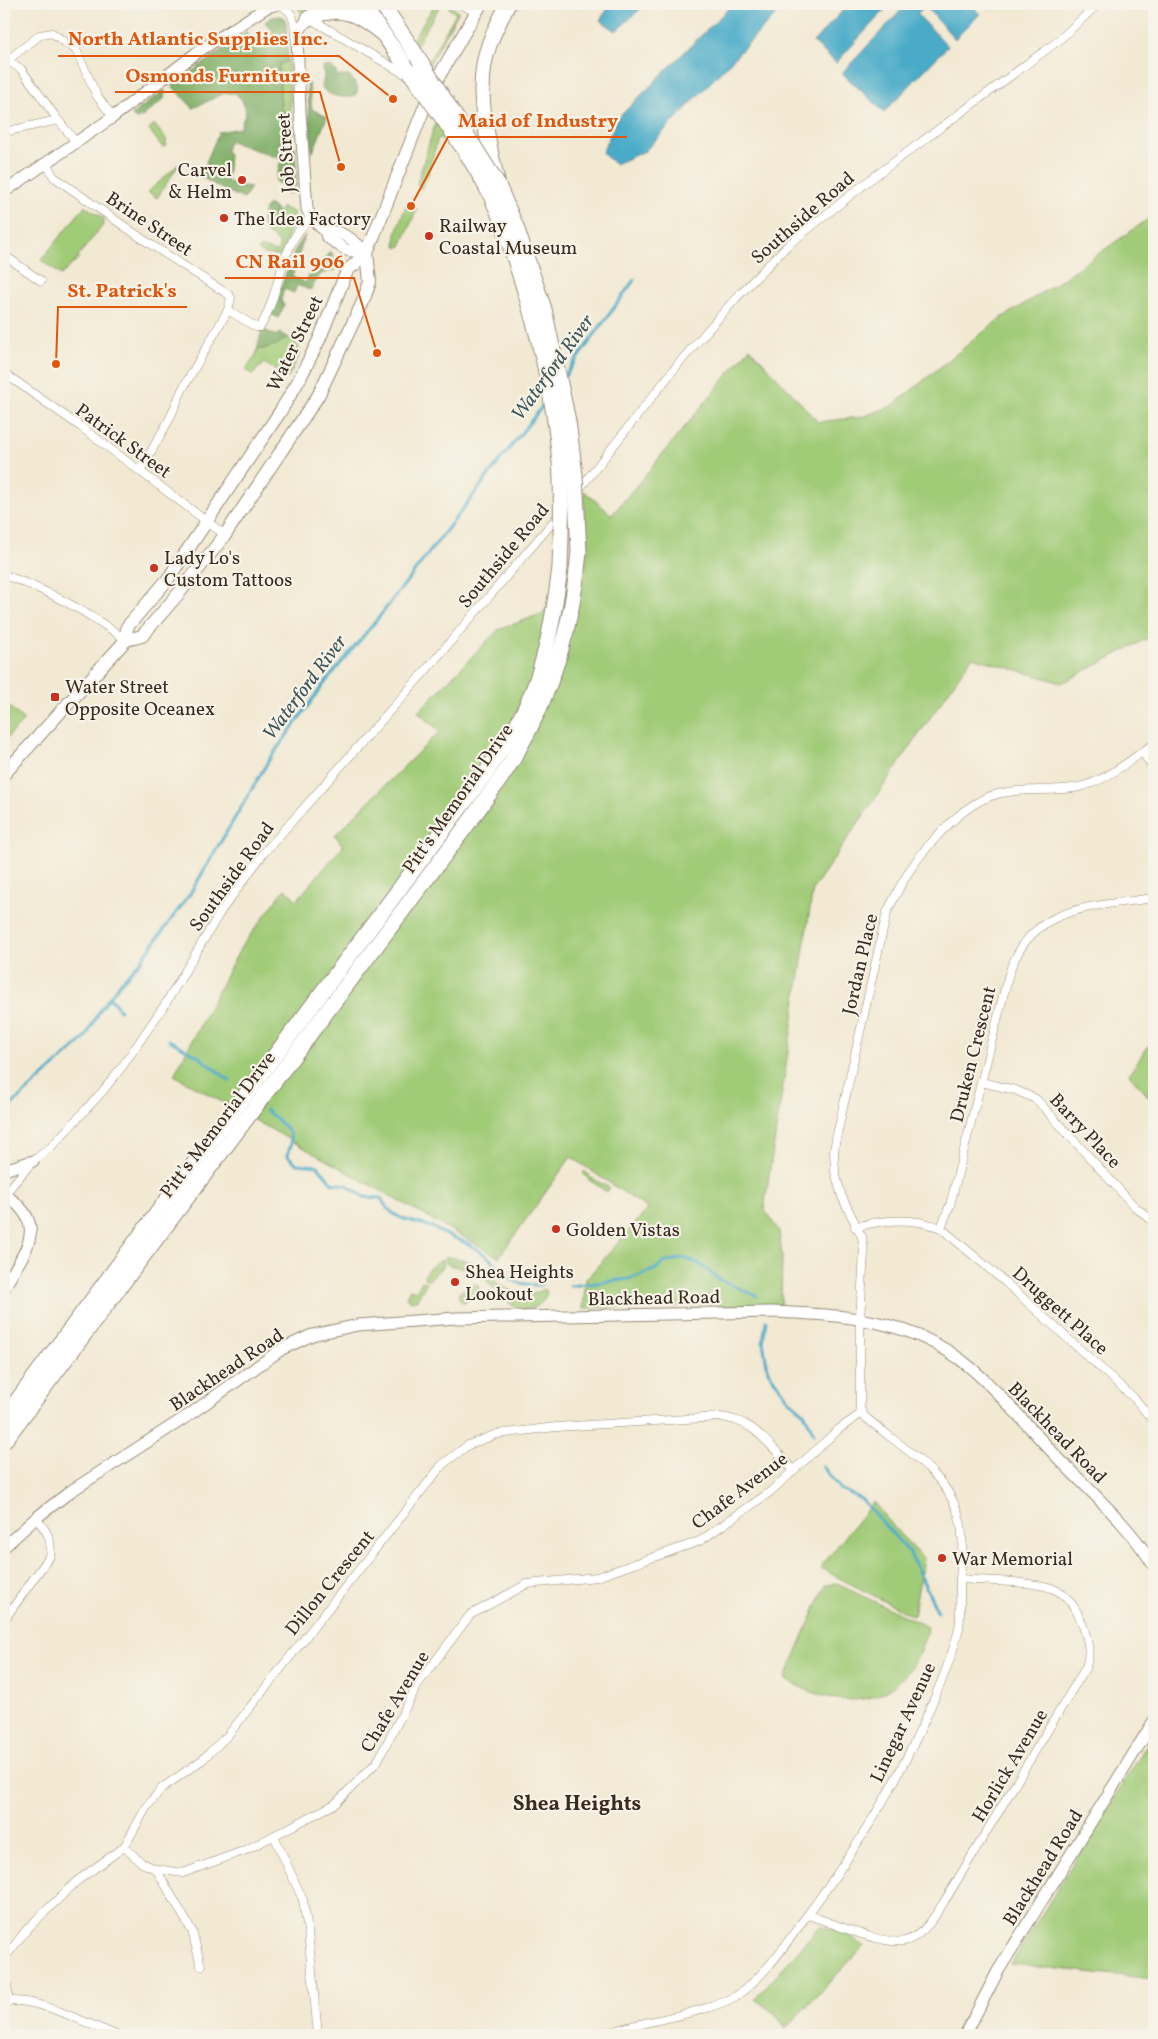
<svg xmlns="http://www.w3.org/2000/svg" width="1158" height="2039" viewBox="0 0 1158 2039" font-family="Vollkorn,serif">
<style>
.green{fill:#a0cb77;stroke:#6e7a4a}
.forest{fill:#80af68;stroke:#5e6c43}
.water{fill:#49abc8;stroke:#426a73}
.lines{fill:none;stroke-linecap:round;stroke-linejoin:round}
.stream{stroke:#49abc8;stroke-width:3}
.street-casing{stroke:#968a78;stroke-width:9}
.secondary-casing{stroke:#968a78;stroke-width:13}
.primary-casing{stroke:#968a78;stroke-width:14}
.highway-casing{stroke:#968a78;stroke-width:17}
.street{stroke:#fff;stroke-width:8}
.secondary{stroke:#fff;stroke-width:11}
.primary{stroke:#fff;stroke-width:12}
.highway{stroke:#fff;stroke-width:15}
.highway-bridge-casing{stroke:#968a78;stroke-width:17;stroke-linecap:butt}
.highway-bridge{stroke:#fff;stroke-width:15}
.poi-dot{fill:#c8321e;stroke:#f7f3e8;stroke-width:2}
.labels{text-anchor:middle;stroke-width:4.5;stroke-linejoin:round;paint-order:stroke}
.street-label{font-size:19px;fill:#3b2a1e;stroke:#f7f3e8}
.poi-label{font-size:19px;fill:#3b2a1e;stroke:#f7f3e8;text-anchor:start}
.water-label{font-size:20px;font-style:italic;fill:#40575a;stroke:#f7f3e8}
.quarter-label{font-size:21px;font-weight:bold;fill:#3b2a1e;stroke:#f7f3e8}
.leader{fill:none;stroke:#df570d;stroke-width:2}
.callout-dot{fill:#df570d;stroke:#f7f3e8;stroke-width:2}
.callout-label{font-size:20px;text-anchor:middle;font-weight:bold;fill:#df570d;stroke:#f7f3e8;stroke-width:4.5;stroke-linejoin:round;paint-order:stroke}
</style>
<rect width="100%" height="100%" fill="#f7f3e8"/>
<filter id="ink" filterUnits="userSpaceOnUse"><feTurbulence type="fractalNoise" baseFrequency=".02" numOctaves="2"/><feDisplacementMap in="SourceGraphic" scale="10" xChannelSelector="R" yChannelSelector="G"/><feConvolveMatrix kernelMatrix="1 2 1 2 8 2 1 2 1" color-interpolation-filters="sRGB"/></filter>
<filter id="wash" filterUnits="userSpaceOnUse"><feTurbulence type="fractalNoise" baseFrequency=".0096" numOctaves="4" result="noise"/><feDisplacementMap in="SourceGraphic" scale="20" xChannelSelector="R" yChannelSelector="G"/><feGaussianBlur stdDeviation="1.12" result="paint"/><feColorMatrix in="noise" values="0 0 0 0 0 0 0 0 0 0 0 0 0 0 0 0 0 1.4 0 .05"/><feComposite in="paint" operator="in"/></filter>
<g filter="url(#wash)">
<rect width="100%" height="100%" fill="#f2e9d3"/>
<g class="green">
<path d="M296 4H326L301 12Z"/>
<path d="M433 4H441L406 62 400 59 432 9Z"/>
<path d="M449 6 458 11V13L424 74 423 71 456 13 449 9Z"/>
<path d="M288 60 291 117 281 109 279 65Z"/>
<path d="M450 95V141L438 138 427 177 421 189 417 184 433 130Z"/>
<path d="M154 124 166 139V146L162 147 149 129Z"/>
<path d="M179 164 157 198 148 192Z"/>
<path d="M296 170V186L291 193 287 194 284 190Z"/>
<path d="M85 206 105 219 103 225 78 256 79 258 61 275 41 260Z"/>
<path d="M282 207 293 212 295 216 281 256 265 254 258 250 260 247 276 252 279 248V242L266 233 275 225 278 219 274 208 280 212Z"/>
<path d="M406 207 411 209H417L401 246 397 248C392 236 401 218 406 207Z"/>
<path d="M1154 215V635L1062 683 972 657 813 889 764 1209 779 1231 782 1257 781 1305 583 1308 586 1279 648 1209 571 1157 499 1257 174 1075 241 947 285 889 297 900 343 846 335 835 440 731 418 712 498 630 541 614 586 570 584 491 612 515 750 348 818 422 861 417 892 406 997 321 1054 285Z"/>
<path d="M332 253 337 263 334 272 325 263Z"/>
<path d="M288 337 299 346 298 349 301 351 288 378 264 363 261 367H259L253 375 246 370 256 355 257 350 267 348Z"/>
<path d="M4 702 24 720 4 741Z"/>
<path d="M1154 1038V1103L1129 1074Z"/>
<path d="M585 1171 592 1178 610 1188 607 1192 589 1180 583 1173Z"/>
<path d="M445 1257C457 1257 472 1261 482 1268 485 1270 487 1274 490 1277 502 1289 528 1301 543 1289L547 1291C546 1297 543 1303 537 1306 511 1321 494 1282 475 1271 466 1266 454 1269 446 1263Z"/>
<path d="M442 1260 443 1266 429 1280 424 1278C425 1270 434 1263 442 1260Z"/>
<path d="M422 1281 427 1282 417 1300C413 1301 409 1301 406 1297L410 1289 416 1291Z"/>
<path d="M475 1284 478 1286 479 1290 476 1297 463 1302 459 1299V1293L463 1290Z"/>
<path d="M873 1502 899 1533 924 1559 913 1616 820 1568Z"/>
<path d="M835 1583 928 1627C925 1635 923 1645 919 1653 890 1713 835 1708 785 1679L825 1586Z"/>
<path d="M1154 1733V1979L1011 1964Z"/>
<path d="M820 1926 846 1933 864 1946 786 2028 775 2014 755 1999Z"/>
</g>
<g class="forest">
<path d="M280 16 284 18 286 22 288 60 279 65 281 109 291 117 293 135 292 136 281 137V147H295L296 170 285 187 276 181 281 159 230 141 227 146 226 153 229 154 227 182 234 183 235 185 251 187 244 199 220 188 190 170 192 168 198 170 205 168 207 160 219 132 240 128 246 111 242 100 235 93H225L193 108 172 86 246 32 259 48 270 41 273 31 265 22 272 17Z"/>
<path d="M331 66 336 71 337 76H350L358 88 356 94 352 97C342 98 327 96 322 87L324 77 323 67Z"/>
<path d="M307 84H309L312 109 327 117 312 154Z"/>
<path d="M165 90 164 99 142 117 136 119 131 115Z"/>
<path d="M268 204 274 208 278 219 275 225 266 233C259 222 262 214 268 204Z"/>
<path d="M305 235 292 277 306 283 314 262 320 265 330 251 332 253 325 263 333 270 321 274 310 290 297 285 294 293 284 289 281 300 284 306 278 318 271 314 295 250Z"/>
<path d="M262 329 277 336 279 333 288 337 276 345 257 350Z"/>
</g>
<g class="water">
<path d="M611 4H646L616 31 600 20Z"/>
<path d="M733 4H786L645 151 615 164 602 153 617 119Z"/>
<path d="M849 4H890L836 63 813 42Z"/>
<path d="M907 4H970L980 14 955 39 925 6 917 14 948 46 884 112 842 73Z"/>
</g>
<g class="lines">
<g class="stream">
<path d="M564 377 634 280"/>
<path d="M110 998 120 1010"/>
<path d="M169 1040 198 1056 230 1081"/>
<path d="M266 1110 286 1128 290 1134 291 1145 287 1155 297 1164 318 1166 332 1183 347 1185 364 1197 381 1198C392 1221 410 1220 432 1227 437 1229 440 1232 445 1234 460 1240 477 1247 489 1258 511 1276 506 1285 541 1285"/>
<path d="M4 1112 85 1038 100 1010 120 983 140 962 190 894 269 760 323 685 380 616 547 400"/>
<path d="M570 1286 629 1279 656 1269 663 1263 683 1258 700 1264 718 1279 757 1296"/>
<path d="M766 1321 763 1342 768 1371 791 1402 804 1413 814 1434"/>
<path d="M823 1467 840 1489 861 1499 909 1552 938 1612"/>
</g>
</g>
</g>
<g filter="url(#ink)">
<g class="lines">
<defs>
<g id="street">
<path d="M278 4C295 11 293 21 297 36"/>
<path d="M461 4 475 12"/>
<path d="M309 18 408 76"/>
<path d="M5 59 21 69 58 120 76 142"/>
<path d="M8 60 40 35 52 33 76 50 97 96 113 117"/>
<path d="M4 132 58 120"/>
<path d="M46 163 54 177 144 240 229 295 231 298 228 310 182 390 170 418 140 471"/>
<path d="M4 255 41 281"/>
<path d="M228 310 256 327H260C281 294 279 243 311 218"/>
<path d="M4 373 81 427 225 535"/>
<path d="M577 492 679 363 737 297 788 245 867 182 1058 41 1098 4"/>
<path d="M4 575C48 590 88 612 126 640"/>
<path d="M1142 752 1154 768"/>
<path d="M981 1082 1015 1090 1036 1099 1134 1206 1154 1222"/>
<path d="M4 1195 33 1161 51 1147 102 1092 124 1064 166 1003 221 911 263 854 427 669 559 515"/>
<path d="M855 1227C884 1219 913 1217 941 1228L950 1205 1008 977C1029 904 1092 907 1154 898"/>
<path d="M941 1228 1005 1282 1135 1399 1154 1422"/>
<path d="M4 1620 50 1556C53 1539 46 1530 36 1518"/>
<path d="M274 1836 303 1900 308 1931 318 2035"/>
<path d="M124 1847 142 1863 156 1869 183 1873 246 1850 335 1804 377 1762 418 1684 470 1615 527 1584 597 1577 700 1541 770 1492 839 1429 862 1413"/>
<path d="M156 1869 192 1931 201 1966"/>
<path d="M808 1915C830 1922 888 1948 908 1940 926 1933 937 1913 947 1897L1086 1667C1091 1653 1088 1640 1083 1626 1078 1612 1070 1597 1056 1590 1039 1581 982 1581 960 1579"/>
<path d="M9 2001 4 1962 6 1956 28 1928 77 1881 124 1847 146 1808 162 1788 202 1760 228 1735 442 1465 468 1445 497 1434 556 1427 720 1417C748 1420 759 1433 778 1453 783 1459 789 1464 793 1470"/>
<path d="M4 2002C34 1995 87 2024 116 2035"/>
<path d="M606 2035C618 2028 632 2026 645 2023 671 2017 715 2009 736 1996 763 1978 783 1948 802 1922 853 1855 898 1783 931 1706 942 1681 953 1654 959 1628 961 1613 960 1597 960 1582 961 1556 966 1539 958 1513 944 1469 896 1444 864 1416L860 1408V1319L864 1252 862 1237 842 1197 835 1172 834 1151 836 1139 887 912C892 903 896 894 901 885 917 855 956 810 988 797 1016 786 1049 793 1079 787 1107 781 1131 759 1154 744"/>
</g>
<g id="secondary">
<path d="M309 18 300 29 297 37 300 112 307 209 311 218 325 231 327 237 346 250 367 253"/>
<path d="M4 192 113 117 199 51 267 7 278 4"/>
<path d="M325 231C343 230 354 241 367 253"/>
<path d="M4 1170 33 1161"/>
<path d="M4 1194C51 1225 25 1250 4 1288"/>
<path d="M4 1547 36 1518 71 1491 186 1417 282 1349 312 1335 358 1325 457 1318 770 1312C849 1315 921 1319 981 1377 1009 1403 1033 1432 1059 1459 1092 1493 1130 1526 1154 1566"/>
<path d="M965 2035 998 1971 1154 1721"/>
</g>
<g id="primary">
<path d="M126 640 127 627 168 579 280 412 299 380 319 340 347 271 367 253 432 88 481 4"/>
<path d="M126 640 142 636 180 592 225 535 318 396 362 304 370 282 367 253"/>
<path d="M4 774 126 640"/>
</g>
<g id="highway">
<path d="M362 4 410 72"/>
<path d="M382 4 417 56"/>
<path d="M309 18C341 3 359 14 384 35"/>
<path d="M497 181C487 136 473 87 490 42 495 29 502 16 508 4"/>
<path d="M4 1418 486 773C496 757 508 741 517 724 544 677 553 621 560 568"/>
<path d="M4 1441 473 817C487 796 504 776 516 754 552 692 573 624 579 552"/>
</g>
</defs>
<use href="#street" class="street-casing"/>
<use href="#secondary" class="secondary-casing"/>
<use href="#primary" class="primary-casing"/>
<use href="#highway" class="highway-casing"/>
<use href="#street" class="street"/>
<use href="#secondary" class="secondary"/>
<use href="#primary" class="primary"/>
<use href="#highway" class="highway"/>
<defs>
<g id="highway-bridge">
<path d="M417 56 497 183 516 227 544 309 568 421 575 475 579 552"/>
<path d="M410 72C437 111 467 149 489 192 501 215 509 241 517 266 538 329 554 397 560 462 563 498 561 533 560 568"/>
</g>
</defs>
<use href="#highway-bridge" class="highway-bridge-casing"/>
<use href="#highway-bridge" class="highway-bridge"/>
</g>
</g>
<g class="poi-dot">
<circle cx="242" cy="180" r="5"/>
<circle cx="224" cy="218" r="5"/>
<circle cx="429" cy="236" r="5"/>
<circle cx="154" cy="568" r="5"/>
<rect x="50" y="692" width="10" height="10" rx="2.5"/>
<circle cx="556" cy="1229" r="5"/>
<circle cx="455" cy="1282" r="5"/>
<circle cx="942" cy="1558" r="5"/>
</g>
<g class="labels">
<g class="street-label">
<text transform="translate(285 153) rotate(-94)" y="7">Job Street</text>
<text transform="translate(802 217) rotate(-41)" y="7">Southside Road</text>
<text transform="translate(150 223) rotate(34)" y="7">Brine Street</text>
<text transform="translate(294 343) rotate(-64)" y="7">Water Street</text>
<text transform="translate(124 440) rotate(36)" y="7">Patrick Street</text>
<text transform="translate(503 555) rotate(-50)" y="7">Southside Road</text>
<text transform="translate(457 798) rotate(-55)" y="7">Pitt's Memorial Drive</text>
<text transform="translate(231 876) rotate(-54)" y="7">Southside Road</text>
<text transform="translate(859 964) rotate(-77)" y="7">Jordan Place</text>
<text transform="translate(972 1054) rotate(-76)" y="7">Druken Crescent</text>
<text transform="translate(217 1124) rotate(-53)" y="7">Pitt's Memorial Drive</text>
<text transform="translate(1086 1130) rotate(47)" y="7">Barry Place</text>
<text transform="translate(654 1297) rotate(-1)" y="7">Blackhead Road</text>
<text transform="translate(1061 1310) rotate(42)" y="7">Druggett Place</text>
<text transform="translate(226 1369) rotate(-34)" y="7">Blackhead Road</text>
<text transform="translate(1058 1432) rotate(46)" y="7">Blackhead Road</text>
<text transform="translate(739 1490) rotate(-37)" y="7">Chafe Avenue</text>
<text transform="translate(329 1582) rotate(-51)" y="7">Dillon Crescent</text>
<text transform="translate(394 1701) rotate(-59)" y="7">Chafe Avenue</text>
<text transform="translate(902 1722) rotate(-65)" y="7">Linegar Avenue</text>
<text transform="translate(1009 1765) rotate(-59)" y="7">Horlick Avenue</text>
<text transform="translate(1042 1867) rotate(-58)" y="7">Blackhead Road</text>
</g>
<g class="poi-label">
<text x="232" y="176" text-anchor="end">Carvel<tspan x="232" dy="22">&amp; Helm</tspan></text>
<text x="234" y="225">The Idea Factory</text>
<text x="439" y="232">Railway<tspan x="439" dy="22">Coastal Museum</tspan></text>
<text x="164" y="564">Lady Lo's<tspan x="164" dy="22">Custom Tattoos</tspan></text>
<text x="65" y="693">Water Street<tspan x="65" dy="22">Opposite Oceanex</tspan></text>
<text x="566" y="1236">Golden Vistas</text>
<text x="465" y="1278">Shea Heights<tspan x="465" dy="22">Lookout</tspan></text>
<text x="952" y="1565">War Memorial</text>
</g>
<g class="water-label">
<text transform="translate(552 367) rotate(-54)" y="7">Waterford River</text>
<text transform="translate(304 687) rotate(-53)" y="7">Waterford River</text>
</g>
<g class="quarter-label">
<text x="577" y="1810">Shea Heights</text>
</g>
</g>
<path class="leader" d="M393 99L339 56H58M341 167L320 92H115M411 206L448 137H627M377 353L354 278H225M56 364L58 307H187"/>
<g class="callout-dot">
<circle cx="393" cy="99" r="5"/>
<circle cx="341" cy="167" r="5"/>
<circle cx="411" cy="206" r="5"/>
<circle cx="377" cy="353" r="5"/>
<circle cx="56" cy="364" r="5"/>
</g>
<g class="callout-label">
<text x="198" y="45">North Atlantic Supplies Inc.</text>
<text x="218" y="82">Osmonds Furniture</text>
<text x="538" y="127">Maid of Industry</text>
<text x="290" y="268">CN Rail 906</text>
<text x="122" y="297">St. Patrick's</text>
</g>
<rect width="1158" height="2039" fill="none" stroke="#f7f3e8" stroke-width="20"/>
</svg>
